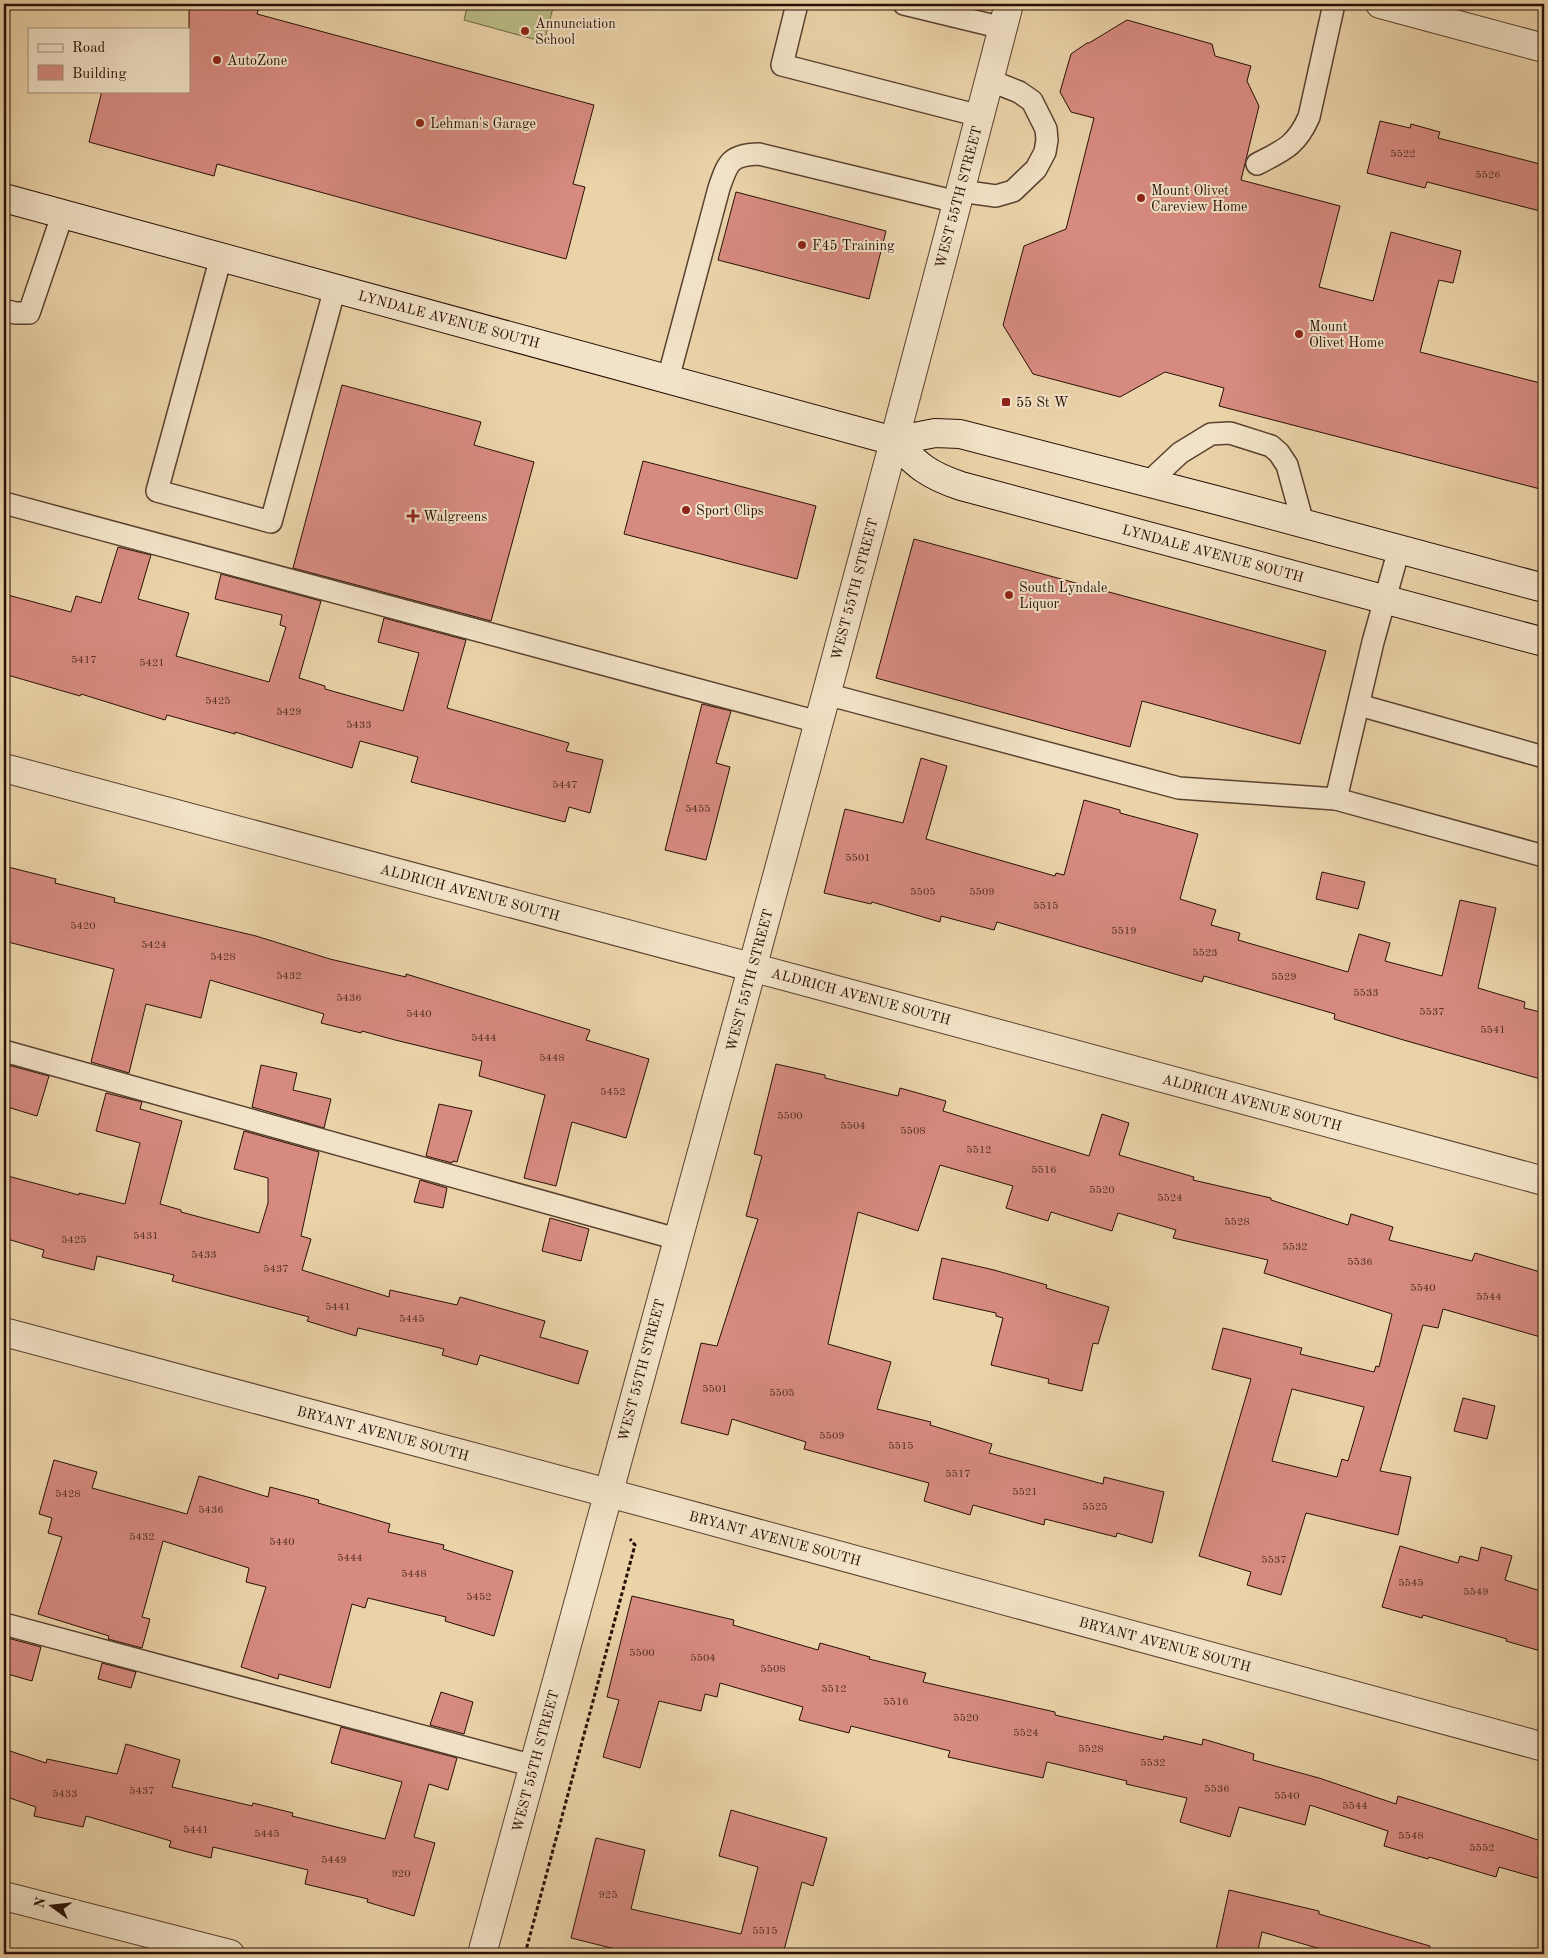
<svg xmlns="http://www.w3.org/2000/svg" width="1548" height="1958" viewBox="0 0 1548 1958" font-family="'Old Standard TT',serif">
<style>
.green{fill:#babc86;stroke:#716646}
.building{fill:#d78b80;stroke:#281006;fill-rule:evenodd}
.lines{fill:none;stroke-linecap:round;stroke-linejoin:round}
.service-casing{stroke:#59412f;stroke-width:24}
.minor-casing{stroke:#59412f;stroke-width:30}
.secondary-casing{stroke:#281006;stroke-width:30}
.path{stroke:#281006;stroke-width:3;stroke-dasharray:4 2.5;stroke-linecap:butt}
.service{stroke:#f2e2c7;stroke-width:21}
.minor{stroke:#f2e2c7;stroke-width:28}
.secondary{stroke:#f2e2c7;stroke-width:28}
.poi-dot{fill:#8f2418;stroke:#f2e2c7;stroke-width:2}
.labels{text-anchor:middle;stroke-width:4;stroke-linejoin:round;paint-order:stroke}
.number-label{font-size:11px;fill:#542f24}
.poi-label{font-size:14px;fill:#281006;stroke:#f2e2c7;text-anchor:start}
.street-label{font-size:14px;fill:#281006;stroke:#f2e2c7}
</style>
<rect width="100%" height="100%" fill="#ebd3a9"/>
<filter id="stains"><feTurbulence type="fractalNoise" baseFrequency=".004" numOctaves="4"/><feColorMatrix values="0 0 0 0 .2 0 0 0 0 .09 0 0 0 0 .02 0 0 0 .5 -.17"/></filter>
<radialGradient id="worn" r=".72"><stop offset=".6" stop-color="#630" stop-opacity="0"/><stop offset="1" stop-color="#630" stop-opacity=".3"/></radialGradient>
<path class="green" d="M468 4H554L544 42 464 20Z"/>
<g class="building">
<path d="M189 4H260L257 14 594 105 573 184 585 187 566 259 217 164 214 176 89 142 102 91H189Z"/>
<path d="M1127 20 1212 44 1215 56 1251 66 1247 81 1259 106 1241 180 1340 206 1319 287 1373 301 1391 232 1461 251 1453 283 1439 280 1420 352 1544 384V490L1219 406 1224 388 1165 372 1120 397 1033 374 1003 325 1024 246 1066 229 1094 118 1071 112 1060 92 1071 54 1087 43H1089Z"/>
<path d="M1380 121 1410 128 1411 124 1440 132 1438 138 1544 165V212L1427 182 1425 188 1367 173Z"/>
<path d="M736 192 886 231 869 299 718 260Z"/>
<path d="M342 385 481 422 474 445 534 462 491 621 293 568Z"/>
<path d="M643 461 816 506 797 579 624 534Z"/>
<path d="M914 539 1326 651 1300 744 1142 701 1130 747 876 678Z"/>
<path d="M118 547 151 555 138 599 189 613 176 656 269 682 286 627 280 625 282 615 215 599 221 574 321 601 299 678 325 686V689L403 711 419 653 378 642 384 618 466 640 447 708 569 743 566 751 603 760 590 813 569 807 565 822 411 782 418 757 360 741 352 768 235 732V734L167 715 165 720 81 694 80 696 4 674V594L71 612 76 596 101 603Z"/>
<path d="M702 704 731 711 716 763 730 767 706 860 665 850Z"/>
<path d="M921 758 947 766 926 839 1055 876 1056 873 1064 875 1084 800 1120 810V813L1198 834 1180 899 1216 910 1211 925 1240 933 1238 940 1348 972 1359 934 1390 943 1385 961 1442 976 1460 900 1496 908 1478 988 1525 1002 1524 1008 1544 1013V1080L1400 1039 1334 1019 1335 1014 1204 976 1202 982 997 922 994 930 941 916 940 922 872 902 871 904 824 893 845 809 903 823Z"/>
<path d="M4 866 56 879 55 883 115 898 114 902 256 936 330 959 406 977V974L590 1030 586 1040 649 1059 626 1138 572 1122 556 1186 524 1178 545 1095 479 1076 482 1061 395 1040 362 1031 361 1033 321 1023 324 1014 210 980 201 1018 146 1004 129 1073 91 1062 114 969 4 941Z"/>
<path d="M1322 872 1365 882 1358 909 1316 899Z"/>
<path d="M4 1064 49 1076 37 1116 4 1106Z"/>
<path d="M776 1064 825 1075V1078L898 1096 900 1088 946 1101 943 1111 1089 1156 1102 1114 1129 1123 1119 1155 1194 1177 1193 1180 1271 1198V1200L1348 1225 1351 1214 1393 1227 1389 1240 1472 1261 1475 1253 1544 1273V1338L1443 1309 1438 1328 1423 1325 1380 1471 1411 1477 1398 1535 1306 1513 1281 1595 1247 1585 1251 1572 1199 1556 1251 1379 1212 1369 1223 1328 1302 1348 1300 1354 1374 1372 1376 1366 1379 1367 1392 1314 1264 1273 1268 1260 1173 1238 1176 1230 1118 1213 1112 1231 1051 1212 1048 1221 1006 1208 1013 1186 940 1165 918 1231 858 1212 828 1344 891 1362 877 1409 931 1422 930 1425 992 1444 989 1453 1103 1484 1104 1477 1164 1492 1152 1543 1117 1533 1116 1537 1045 1519 1044 1525 973 1505 970 1515 924 1501 929 1483 804 1449 806 1442 732 1419 728 1435 681 1423 701 1343 717 1346 758 1219 746 1216 762 1156 754 1154ZM1292 1389 1364 1407 1348 1461 1342 1459 1337 1477 1272 1461Z"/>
<path d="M261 1065 297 1073 293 1090 331 1099 324 1128 252 1107Z"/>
<path d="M106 1093 142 1102 140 1109 182 1121 160 1204 181 1210V1212L259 1233 268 1203V1178L234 1169 244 1131 319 1152 301 1236 311 1239 302 1270 389 1297 390 1290 457 1305 460 1297 545 1321 540 1337 588 1351 578 1384 480 1355 477 1365 442 1355 444 1349 358 1328 356 1336 307 1321 309 1317 172 1281 174 1275 97 1256 94 1270 42 1257 44 1250 4 1238V1175L79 1195V1193L125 1204 140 1143 96 1131Z"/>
<path d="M439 1104 472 1111 457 1162 453 1161 452 1163 426 1156Z"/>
<path d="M420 1180 447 1188 443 1208 414 1202Z"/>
<path d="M550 1218 589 1229 581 1261 542 1251Z"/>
<path d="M942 1258 994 1270 1047 1285 1046 1288 1109 1307 1098 1344 1093 1343 1082 1391 1048 1383 1049 1379 991 1365 1003 1318 996 1316V1313L933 1299Z"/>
<path d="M1463 1398 1495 1406 1487 1439 1454 1431Z"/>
<path d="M54 1460 97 1472 92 1488 187 1514 199 1476 268 1497 270 1487 319 1500 318 1503 390 1524 388 1532 444 1545 443 1549 513 1571 494 1636 445 1621 446 1617 368 1598 365 1608 352 1604 330 1688 279 1674 278 1679 241 1667 266 1587 246 1582 249 1568 163 1541 142 1617 150 1619 142 1648 108 1639 109 1636 38 1614 62 1537 48 1533 52 1518 39 1514Z"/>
<path d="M1400 1546 1458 1563 1460 1556 1478 1561 1481 1547 1512 1556 1505 1580 1544 1592V1652L1506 1641 1507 1639 1423 1615 1422 1618 1382 1607Z"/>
<path d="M632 1596 734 1620 733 1625 818 1650 820 1643 870 1657 869 1659 926 1673 923 1682 1055 1712V1715L1163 1740 1164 1736 1202 1745 1203 1739 1254 1754 1253 1760 1319 1778 1396 1804 1398 1796 1511 1831 1544 1842V1880L1499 1867 1496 1877 1429 1857 1428 1859 1384 1846 1388 1831 1310 1805 1305 1825 1239 1807 1230 1837 1180 1822 1187 1798 1126 1784 1127 1781 1047 1762 1043 1778 948 1757 950 1751 851 1726 849 1733 799 1720 803 1707 720 1683 717 1697 705 1694 701 1711 659 1701 640 1768 603 1757 619 1700 607 1697Z"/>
<path d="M4 1637 41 1647 32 1681 4 1673Z"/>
<path d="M102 1663 136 1672 131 1688 98 1679Z"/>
<path d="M441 1692 473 1702 464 1734 430 1725Z"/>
<path d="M341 1727 457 1758 448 1790 429 1784 414 1837 435 1843 414 1916 367 1902 368 1899 305 1884 308 1870 213 1847 211 1858 169 1847 171 1841 86 1816 83 1827 34 1816 36 1807 4 1796V1749L46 1763 47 1759 117 1774 126 1744 180 1760 172 1787 252 1806 253 1803 293 1813 292 1816 385 1839 402 1782 331 1763Z"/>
<path d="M731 1810 827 1838 813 1886 802 1882 783 1954H635L571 1938 596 1838 645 1850 631 1909 741 1934 758 1867 719 1856Z"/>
<path d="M1229 1890 1319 1911V1914L1430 1946 1429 1954H1338L1262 1932 1257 1954H1215Z"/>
</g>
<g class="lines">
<defs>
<g id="service">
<path d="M797 4 782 65 980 116"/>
<path d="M904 4 1003 28"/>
<path d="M1257 164C1284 150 1296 146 1309 117L1334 4"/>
<path d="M960 191 996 196 1013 191 1036 169 1045 152 1047 140 1046 129 1032 101 1019 92 989 80"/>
<path d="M221 257 157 491 271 522 335 288"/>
<path d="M4 310 15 313H29L63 213"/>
<path d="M668 379 719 188C728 162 730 155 759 154L957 202"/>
<path d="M1149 482 1180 453 1211 434 1230 433 1271 446 1279 453 1287 465 1303 523"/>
<path d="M4 503 818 722"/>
<path d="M826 694 1179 788 1336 799 1373 642 1399 549"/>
<path d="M1359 705 1544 757"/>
<path d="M1336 799 1544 856"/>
<path d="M4 1051 677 1239"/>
<path d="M4 1624 534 1766"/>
</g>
<g id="minor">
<path d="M1380 4 1544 48"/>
<path d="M4 768 803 981 1544 1181"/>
<path d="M4 1332 642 1502 1544 1747"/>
<path d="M4 1896 230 1954"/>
<path d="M482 1954C660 1305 840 656 1009 4"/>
</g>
<g id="secondary">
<path d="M4 198 894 441 935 433 960 434 1216 500 1544 588"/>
<path d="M894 441C918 466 928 475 961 486L1544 642"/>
</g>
</defs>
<use href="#service" class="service-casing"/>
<use href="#minor" class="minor-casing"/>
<use href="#secondary" class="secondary-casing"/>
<path class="path" d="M525 1954 635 1545 630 1539"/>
<use href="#service" class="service"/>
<use href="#minor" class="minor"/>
<use href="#secondary" class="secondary"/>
</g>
<g class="poi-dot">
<circle cx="525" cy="31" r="5"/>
<circle cx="217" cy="60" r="5"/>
<circle cx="420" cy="123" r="5"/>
<circle cx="1141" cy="198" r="5"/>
<circle cx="802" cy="245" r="5"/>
<circle cx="1299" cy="334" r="5"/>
<rect x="1001" y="397" width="10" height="10" rx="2.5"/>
<circle cx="686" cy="510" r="5"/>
<path d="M410.5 508.5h5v5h5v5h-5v5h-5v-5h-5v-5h5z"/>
<circle cx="1009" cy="595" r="5"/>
</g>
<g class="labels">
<g class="number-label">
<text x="1403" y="157">5522</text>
<text x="1488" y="178">5526</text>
<text x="84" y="663">5417</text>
<text x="152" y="666">5421</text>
<text x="218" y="704">5425</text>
<text x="289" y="715">5429</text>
<text x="359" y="728">5433</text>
<text x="565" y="788">5447</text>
<text x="698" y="812">5455</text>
<text x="858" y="861">5501</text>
<text x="923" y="895">5505</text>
<text x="982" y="895">5509</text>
<text x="1046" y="909">5515</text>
<text x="83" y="929">5420</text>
<text x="1124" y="934">5519</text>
<text x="154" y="948">5424</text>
<text x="1205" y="956">5523</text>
<text x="223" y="960">5428</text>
<text x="289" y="979">5432</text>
<text x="1284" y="980">5529</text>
<text x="1366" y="996">5533</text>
<text x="349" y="1001">5436</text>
<text x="1432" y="1015">5537</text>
<text x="419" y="1017">5440</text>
<text x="1493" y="1033">5541</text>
<text x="484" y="1041">5444</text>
<text x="552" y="1061">5448</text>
<text x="613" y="1095">5452</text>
<text x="790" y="1119">5500</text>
<text x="853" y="1129">5504</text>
<text x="913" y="1134">5508</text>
<text x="979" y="1153">5512</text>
<text x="1044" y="1173">5516</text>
<text x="1102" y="1193">5520</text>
<text x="1170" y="1201">5524</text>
<text x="1237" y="1225">5528</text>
<text x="146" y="1239">5431</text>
<text x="74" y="1243">5425</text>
<text x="1295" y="1250">5532</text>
<text x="204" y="1258">5433</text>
<text x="1360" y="1265">5536</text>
<text x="276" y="1272">5437</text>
<text x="1423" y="1291">5540</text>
<text x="1489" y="1300">5544</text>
<text x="338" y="1310">5441</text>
<text x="412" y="1322">5445</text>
<text x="715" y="1392">5501</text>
<text x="782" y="1396">5505</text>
<text x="832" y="1439">5509</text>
<text x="901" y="1449">5515</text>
<text x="958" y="1477">5517</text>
<text x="1025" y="1495">5521</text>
<text x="68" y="1497">5428</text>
<text x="1095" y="1510">5525</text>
<text x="211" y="1513">5436</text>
<text x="142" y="1540">5432</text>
<text x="282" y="1545">5440</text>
<text x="350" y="1561">5444</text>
<text x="1274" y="1563">5537</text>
<text x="414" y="1577">5448</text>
<text x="1411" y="1586">5545</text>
<text x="1476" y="1595">5549</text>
<text x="479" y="1600">5452</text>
<text x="642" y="1656">5500</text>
<text x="703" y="1661">5504</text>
<text x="773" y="1672">5508</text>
<text x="834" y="1692">5512</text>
<text x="896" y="1705">5516</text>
<text x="966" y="1721">5520</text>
<text x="1026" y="1736">5524</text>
<text x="1091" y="1752">5528</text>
<text x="1153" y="1766">5532</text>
<text x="1217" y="1792">5536</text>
<text x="142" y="1794">5437</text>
<text x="65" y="1797">5433</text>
<text x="1287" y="1799">5540</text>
<text x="1355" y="1809">5544</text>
<text x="196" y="1833">5441</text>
<text x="267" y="1837">5445</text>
<text x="1411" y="1839">5548</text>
<text x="1482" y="1851">5552</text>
<text x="334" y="1863">5449</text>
<text x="401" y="1877">920</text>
<text x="608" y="1898">925</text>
<text x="765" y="1934">5515</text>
</g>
<g class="poi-label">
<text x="535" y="28">Annunciation<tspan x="535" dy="16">School</tspan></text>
<text x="227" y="65">AutoZone</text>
<text x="430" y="128">Lehman's Garage</text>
<text x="1151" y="195">Mount Olivet<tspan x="1151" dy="16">Careview Home</tspan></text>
<text x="812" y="250">F45 Training</text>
<text x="1309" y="331">Mount<tspan x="1309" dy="16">Olivet Home</tspan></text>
<text x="1016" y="407">55 St W</text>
<text x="696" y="515">Sport Clips</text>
<text x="423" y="521">Walgreens</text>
<text x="1019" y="592">South Lyndale<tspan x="1019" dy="16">Liquor</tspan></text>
</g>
<g class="street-label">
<text transform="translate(958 197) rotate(-75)" y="5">WEST 55TH STREET</text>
<text transform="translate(449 319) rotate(15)" y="5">LYNDALE AVENUE SOUTH</text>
<text transform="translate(1213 553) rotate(15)" y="5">LYNDALE AVENUE SOUTH</text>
<text transform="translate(854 589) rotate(-75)" y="5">WEST 55TH STREET</text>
<text transform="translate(470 892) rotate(15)" y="5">ALDRICH AVENUE SOUTH</text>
<text transform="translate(749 980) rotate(-75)" y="5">WEST 55TH STREET</text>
<text transform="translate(861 996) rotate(15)" y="5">ALDRICH AVENUE SOUTH</text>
<text transform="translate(1252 1102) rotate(15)" y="5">ALDRICH AVENUE SOUTH</text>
<text transform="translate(641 1370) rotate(-75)" y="5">WEST 55TH STREET</text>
<text transform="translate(383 1433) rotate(15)" y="5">BRYANT AVENUE SOUTH</text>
<text transform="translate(775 1538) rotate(15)" y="5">BRYANT AVENUE SOUTH</text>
<text transform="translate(1165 1644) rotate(15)" y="5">BRYANT AVENUE SOUTH</text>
<text transform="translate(535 1761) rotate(-75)" y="5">WEST 55TH STREET</text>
</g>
</g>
<rect width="1548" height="1958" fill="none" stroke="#ebd3a9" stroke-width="20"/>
<rect x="5" y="5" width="1538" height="1948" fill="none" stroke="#281006" stroke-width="2.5"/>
<rect x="10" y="10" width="1528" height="1938" fill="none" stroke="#281006"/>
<rect x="28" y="28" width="162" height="65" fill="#f2e2c7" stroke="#a18e7a"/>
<rect x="38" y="44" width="25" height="8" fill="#f2e2c7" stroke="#a18e7a"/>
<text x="72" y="52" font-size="15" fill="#281006">Road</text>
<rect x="38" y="65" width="25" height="15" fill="#d78b80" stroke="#a18e7a"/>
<text x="72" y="78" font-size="15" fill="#281006">Building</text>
<g transform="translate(52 1906) rotate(285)" stroke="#f2e2c7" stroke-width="4" paint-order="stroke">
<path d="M0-4L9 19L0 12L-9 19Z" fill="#281006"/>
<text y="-8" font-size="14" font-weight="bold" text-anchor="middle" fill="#281006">N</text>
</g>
<rect width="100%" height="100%" filter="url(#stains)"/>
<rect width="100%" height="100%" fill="url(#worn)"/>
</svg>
